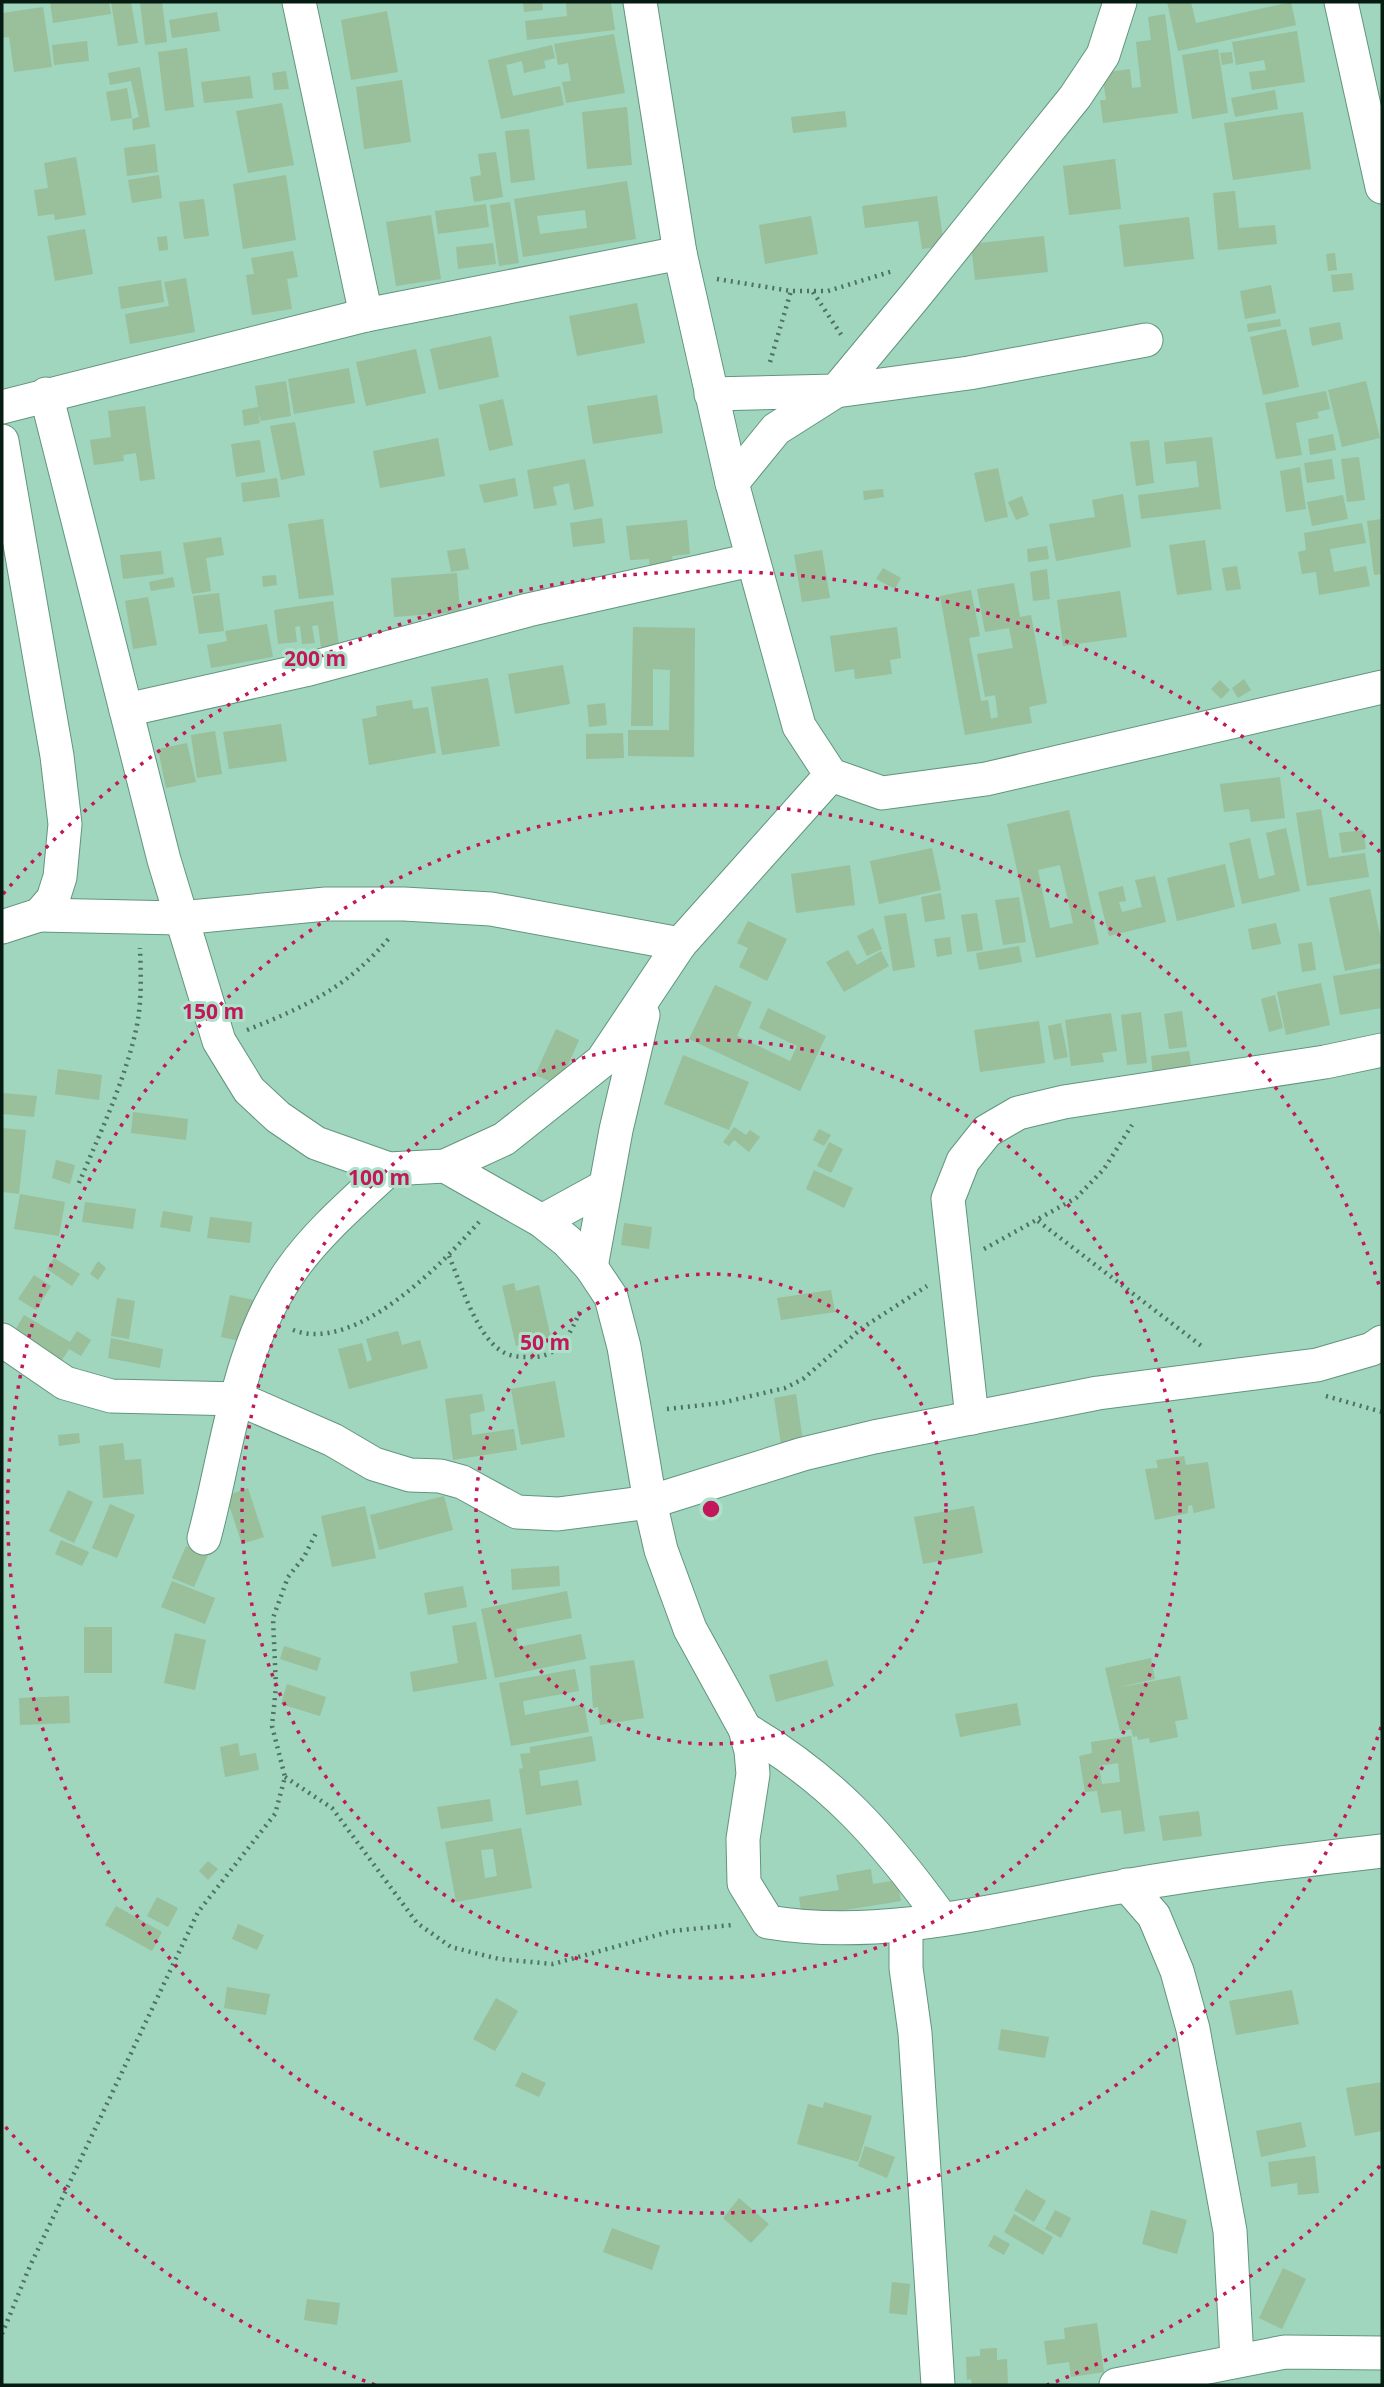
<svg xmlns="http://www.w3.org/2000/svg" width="1384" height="2387" viewBox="0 0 1384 2387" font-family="'Open Sans',sans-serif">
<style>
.building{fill:#99bf9b;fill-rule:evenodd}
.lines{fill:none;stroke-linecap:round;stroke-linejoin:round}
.minor-casing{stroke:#62957f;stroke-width:35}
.path{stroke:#4e7363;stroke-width:4.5;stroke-dasharray:2 5;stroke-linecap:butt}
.minor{stroke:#fff;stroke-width:33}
.ring{fill:none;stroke:#c2185b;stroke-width:3.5;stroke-dasharray:3.5 7}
.centre{fill:#c2185b;stroke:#ade2ca;stroke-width:3.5}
.ring-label{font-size:21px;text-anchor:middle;font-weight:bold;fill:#c2185b;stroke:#ade2ca;stroke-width:6;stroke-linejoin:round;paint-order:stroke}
</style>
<rect width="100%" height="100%" fill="#a0d5be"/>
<g class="building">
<path d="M50 2H109L111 14 53 23Z"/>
<path d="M111 2H131L138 43 118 46Z"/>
<path d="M140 2H162L167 42 145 45Z"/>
<path d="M523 2H542L543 10 524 12Z"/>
<path d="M566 2H611L615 30 527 40 525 21 567 16Z"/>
<path d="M1167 2H1191L1196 23 1291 2 1296 25 1178 51Z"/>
<path d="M43 7 52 67 14 72 9 37 2 38V13Z"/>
<path d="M387 11 398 72 351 80 341 20Z"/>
<path d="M217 12 220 31 172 38 169 20Z"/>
<path d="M1165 14 1178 113 1103 123 1100 100H1106L1102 73 1130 69 1132 88 1141 87 1136 42 1151 40 1148 17Z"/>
<path d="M1297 31 1305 82 1252 90 1249 72 1266 70 1264 60 1236 65 1232 42Z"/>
<path d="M614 34 625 93 566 103 562 82 571 81 568 63 558 65 554 44Z"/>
<path d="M87 41 89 61 54 65 52 45Z"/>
<path d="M552 45 555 58 544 61 546 68 524 73 522 61 506 65 513 96 560 86 564 105 501 119 488 60Z"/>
<path d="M187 48 194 107 165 111 158 52Z"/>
<path d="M1218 49 1228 113 1192 119 1182 55Z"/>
<path d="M1232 52 1233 63 1222 65 1220 53Z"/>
<path d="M140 67 150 127 133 130 132 119 139 117 131 81 110 85 108 73Z"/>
<path d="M286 71 289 89 274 90 272 73Z"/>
<path d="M250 76 253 98 204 103 201 82Z"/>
<path d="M402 80 411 142 364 149 356 87Z"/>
<path d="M127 88 132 118 111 121 106 92Z"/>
<path d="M1275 90 1278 109 1235 117 1231 98Z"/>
<path d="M282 103 294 165 248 173 236 111Z"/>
<path d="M627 107 632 165 587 169 582 112Z"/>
<path d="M845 111 847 127 793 133 791 117Z"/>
<path d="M1303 112 1311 169 1233 180 1224 123Z"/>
<path d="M529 129 535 180 511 183 505 131Z"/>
<path d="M155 144 158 172 127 176 124 148Z"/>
<path d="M496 152 503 197 474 202 470 177 481 175 478 154Z"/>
<path d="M76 157 86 215 55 220 54 214 38 216 34 190 48 188 44 163Z"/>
<path d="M1115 159 1121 209 1069 215 1063 166Z"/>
<path d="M159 175 162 198 132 203 128 180Z"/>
<path d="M286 175 296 240 243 249 233 184Z"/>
<path d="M627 181 636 239 523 257 514 199ZM585 210 587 228 540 234 537 216Z"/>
<path d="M1235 191 1239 228 1275 225 1277 244 1218 250 1213 193Z"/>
<path d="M937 196 944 246 922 249 918 221 865 228 862 206Z"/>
<path d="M204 199 209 236 184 239 179 202Z"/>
<path d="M510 202 519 263 499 266 490 205Z"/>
<path d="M486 204 489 227 438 234 435 211Z"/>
<path d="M431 215 441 279 396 286 386 222Z"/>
<path d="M811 216 818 254 765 264 759 225Z"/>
<path d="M1189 217 1194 259 1124 267 1119 225Z"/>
<path d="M85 229 93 274 55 281 47 236Z"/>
<path d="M167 236 168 250 159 251 157 237Z"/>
<path d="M1044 236 1048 272 975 280 971 244Z"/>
<path d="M493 243 496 264 458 269 456 247Z"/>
<path d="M293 251 298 277 287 279 292 309 252 315 246 275 254 274 251 258Z"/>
<path d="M1335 253 1337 270 1328 271 1326 254Z"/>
<path d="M1352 273 1354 290 1333 292 1331 275Z"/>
<path d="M186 278 195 332 130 344 125 314 169 306 164 282Z"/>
<path d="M161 280 164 302 121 309 118 287Z"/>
<path d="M1271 285 1276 313 1245 319 1240 291Z"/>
<path d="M637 303 645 343 577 356 569 316Z"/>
<path d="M1280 319 1281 326 1248 332 1247 324Z"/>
<path d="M1340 322 1343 339 1312 346 1309 328Z"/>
<path d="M1286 329 1299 387 1263 395 1250 337Z"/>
<path d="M491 336 499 377 439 390 430 349Z"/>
<path d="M416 349 426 393 366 406 356 362Z"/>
<path d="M349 368 355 403 294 414 288 379Z"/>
<path d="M286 381 291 416 261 421 258 412 260 423 244 426 242 410 258 407 255 386Z"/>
<path d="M1366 381 1380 438 1342 447 1328 390Z"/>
<path d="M1326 391 1330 409 1317 412 1319 418 1296 423 1302 455 1276 459 1265 403Z"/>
<path d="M657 395 663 433 593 444 587 406Z"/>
<path d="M503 399 513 445 489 451 479 405Z"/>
<path d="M145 406 155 479 140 481 136 453 123 455 124 461 94 465 90 440 111 437 108 411Z"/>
<path d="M295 422 305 475 281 480 270 426Z"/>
<path d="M1333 434 1336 450 1310 455 1308 439Z"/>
<path d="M1212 437 1221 509 1141 519 1138 495 1199 487 1196 461 1166 464 1164 442Z"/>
<path d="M438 438 445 476 380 488 373 451Z"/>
<path d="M260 440 265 472 236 477 231 444Z"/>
<path d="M1149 440 1154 483 1136 486 1130 442Z"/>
<path d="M1359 457 1365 500 1347 502 1341 459Z"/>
<path d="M585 459 594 506 574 510 569 483 553 487 557 505 534 509 527 470Z"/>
<path d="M1332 459 1335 479 1307 483 1304 463Z"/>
<path d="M1300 467 1306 509 1286 512 1280 471Z"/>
<path d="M998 468 1008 517 985 522 974 473Z"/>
<path d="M277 478 280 497 243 502 241 483Z"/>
<path d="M515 478 518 496 484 503 479 485Z"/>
<path d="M883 489 884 497 864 500 863 491Z"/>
<path d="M1123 494 1131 547 1056 561 1049 524 1095 517 1092 500Z"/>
<path d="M1343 495 1348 519 1312 526 1307 502Z"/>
<path d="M1022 496 1029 515 1016 520 1008 502Z"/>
<path d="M602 518 605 543 573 547 570 523Z"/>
<path d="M323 519 334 595 299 599 288 524Z"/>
<path d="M1382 519V574L1374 575 1367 521Z"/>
<path d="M687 520 690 554 672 556 674 570 650 572 649 559 630 560 626 526Z"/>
<path d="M1362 523 1366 543 1330 549 1334 572 1366 566 1370 586 1319 595 1316 572 1302 574 1298 552 1306 550 1304 533Z"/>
<path d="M221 537 224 555 206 558 211 591 192 594 183 543Z"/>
<path d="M1205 540 1212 590 1177 595 1169 545Z"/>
<path d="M1047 546 1049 559 1028 562 1027 549Z"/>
<path d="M465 548 469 569 451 572 447 551Z"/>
<path d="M822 550 830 598 802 602 794 555Z"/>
<path d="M161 551 164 574 123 579 120 555Z"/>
<path d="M1237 566 1241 589 1226 591 1222 568Z"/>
<path d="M883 568 901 578 895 589 876 579Z"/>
<path d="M1047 569 1050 599 1033 601 1030 572Z"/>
<path d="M457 573 460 612 394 617 391 578Z"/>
<path d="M276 575 277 585 263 587 262 576Z"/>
<path d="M173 577 175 587 151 591 149 582Z"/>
<path d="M1014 583 1020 617 1031 615 1047 703 1029 707 1032 723 965 735 940 596 971 590 980 636 969 638 981 701 988 700 991 719 998 717 995 695 985 697 977 654 1013 648 1009 628 985 632 977 589Z"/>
<path d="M1120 591 1127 637 1063 646 1057 600Z"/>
<path d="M219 593 224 631 199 634 193 596Z"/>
<path d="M148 597 157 645 133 649 125 601Z"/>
<path d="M333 601 339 645 321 647 318 625 312 626 315 643 302 644 300 626 295 627 297 642 278 644 274 610Z"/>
<path d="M267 624 273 657 211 668 207 645 227 641 225 631Z"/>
<path d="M633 627 695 628 694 757 628 756V730H669L670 670 653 669V726H631Z"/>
<path d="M897 627 901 658 890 660 892 674 855 679 854 669 835 672 830 636Z"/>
<path d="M563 665 570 704 515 714 508 674Z"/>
<path d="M488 678 500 746 442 755 431 687Z"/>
<path d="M1244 679 1251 690 1238 698 1232 688Z"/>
<path d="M1220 680 1230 690 1221 699 1211 689Z"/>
<path d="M412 700 413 709 428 707 436 753 369 765 362 719 377 716 376 706Z"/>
<path d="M605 703 607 725 589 727 587 705Z"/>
<path d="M281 724 287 761 229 769 223 732Z"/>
<path d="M215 731 222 774 197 778 191 735Z"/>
<path d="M623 733 624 758 586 759V734Z"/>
<path d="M187 743 196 782 166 788 158 749Z"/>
<path d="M1280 777 1285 818 1251 822 1249 809 1224 812 1220 784Z"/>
<path d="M1321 809 1329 858 1365 853 1369 877 1307 886 1296 813Z"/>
<path d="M1069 810 1099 944 1036 958 1007 824ZM1060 865 1073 923 1050 928 1038 870Z"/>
<path d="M1286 828 1300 891 1242 904 1229 843 1250 838 1259 879 1275 875 1266 833Z"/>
<path d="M1363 830 1366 849 1342 853 1339 833Z"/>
<path d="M932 848 941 890 879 904 870 861Z"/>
<path d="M1225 864 1235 907 1177 921 1167 878Z"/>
<path d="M850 865 855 905 796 913 791 874Z"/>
<path d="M1155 876 1166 922 1109 936 1098 892 1123 886 1126 901 1119 902 1122 912 1142 907 1135 880Z"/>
<path d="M1370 889 1382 944V963L1345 971 1329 898Z"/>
<path d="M941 893 945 919 925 922 921 897Z"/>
<path d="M1019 897 1026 942 1003 945 995 900Z"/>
<path d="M906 913 915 967 893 971 884 916Z"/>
<path d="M977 913 983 950 967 952 961 915Z"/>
<path d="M748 921 787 939 767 981 739 967 748 948 737 943Z"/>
<path d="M1276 923 1281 944 1252 950 1248 929Z"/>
<path d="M873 928 882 949 867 956 857 936Z"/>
<path d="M950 937 952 954 937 957 934 939Z"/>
<path d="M1312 942 1316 970 1302 972 1298 944Z"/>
<path d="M1019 946 1022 962 979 970 976 953Z"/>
<path d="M848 950 857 965 881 951 889 966 844 992 826 962Z"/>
<path d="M1382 968V1008L1340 1015 1333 976Z"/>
<path d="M1321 983 1330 1025 1286 1035 1277 992Z"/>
<path d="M715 985 752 1002 737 1036 790 1061 797 1046 759 1028 768 1008 826 1036 800 1091 689 1039Z"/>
<path d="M1275 995 1283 1028 1269 1032 1261 999Z"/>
<path d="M1182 1011 1187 1047 1169 1049 1164 1014Z"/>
<path d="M1141 1012 1147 1063 1127 1065 1121 1015Z"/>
<path d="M1111 1013 1117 1051 1102 1053 1104 1062 1071 1066 1065 1020Z"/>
<path d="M1039 1021 1045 1063 980 1072 974 1030Z"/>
<path d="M1061 1023 1068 1057 1054 1060 1048 1026Z"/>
<path d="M556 1029 579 1040 559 1085 535 1075Z"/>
<path d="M1189 1051 1192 1071 1153 1076 1151 1056Z"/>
<path d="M683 1055 749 1082 729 1130 664 1104Z"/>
<path d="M58 1069 102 1075 99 1100 55 1094Z"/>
<path d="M2 1093 37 1096 34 1117 2 1114Z"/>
<path d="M133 1112 188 1119 186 1140 131 1133Z"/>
<path d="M734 1127 746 1135 750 1130 760 1137 749 1152 734 1140 729 1146 723 1142Z"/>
<path d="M2 1128 26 1130 19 1194 2 1192Z"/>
<path d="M819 1129 831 1135 824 1146 813 1140Z"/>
<path d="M829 1142 843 1149 831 1173 817 1166Z"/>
<path d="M56 1160 75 1165 70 1184 52 1178Z"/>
<path d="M814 1170 853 1188 844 1208 806 1189Z"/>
<path d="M20 1194 65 1202 59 1236 14 1229Z"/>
<path d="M85 1202 136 1209 133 1229 82 1222Z"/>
<path d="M163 1211 193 1216 190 1232 160 1227Z"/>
<path d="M210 1217 252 1222 250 1243 207 1238Z"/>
<path d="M624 1223 652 1227 649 1249 621 1245Z"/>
<path d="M54 1258 80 1274 72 1286 47 1269Z"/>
<path d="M98 1261 106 1268 98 1280 90 1274Z"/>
<path d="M34 1275 51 1286 36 1310 18 1299Z"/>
<path d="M514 1283 516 1291 539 1285 551 1338 516 1346 502 1286Z"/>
<path d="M831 1290 835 1312 781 1320 777 1298Z"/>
<path d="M230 1295 253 1300 244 1342 221 1337Z"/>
<path d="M117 1298 135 1301 129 1339 111 1336Z"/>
<path d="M24 1315 70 1342 77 1331 91 1340 81 1356 69 1349 62 1360 14 1332Z"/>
<path d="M398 1331 402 1345 420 1340 428 1368 349 1389 338 1349 362 1343 367 1362 372 1360 366 1339Z"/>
<path d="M111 1338 163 1349 160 1368 108 1358Z"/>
<path d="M555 1381 565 1437 521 1445 511 1389Z"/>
<path d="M482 1394 485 1411 470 1414 472 1435 514 1429 517 1450 453 1460 445 1399Z"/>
<path d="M796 1394 803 1441 781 1444 774 1398Z"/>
<path d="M79 1433 80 1443 59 1446 58 1435Z"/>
<path d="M123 1443 125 1460 141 1459 144 1494 103 1498 99 1446Z"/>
<path d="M1184 1456 1186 1465 1208 1462 1215 1508 1194 1513 1192 1505 1188 1506V1513L1155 1520 1145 1469 1158 1468 1156 1460Z"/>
<path d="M248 1488 264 1537 242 1544 226 1496Z"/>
<path d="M68 1490 93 1502 74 1543 49 1531Z"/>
<path d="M444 1496 453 1530 379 1550 370 1515Z"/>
<path d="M110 1504 135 1515 117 1558 92 1548Z"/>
<path d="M365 1506 376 1558 332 1567 321 1516Z"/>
<path d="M974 1506 983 1553 923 1564 914 1517Z"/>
<path d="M61 1540 89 1552 82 1566 55 1554Z"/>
<path d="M186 1546 208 1555 194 1587 172 1578Z"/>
<path d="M559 1566 560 1586 512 1590 511 1569Z"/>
<path d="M172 1581 215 1598 205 1624 161 1607Z"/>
<path d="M463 1586 467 1607 428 1615 424 1593Z"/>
<path d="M567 1591 572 1618 516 1629 519 1647 581 1634 586 1659 495 1678 481 1609Z"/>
<path d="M476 1622 487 1679 413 1692 410 1672 458 1663 452 1626Z"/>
<rect x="84" y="1627" width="28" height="46"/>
<path d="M175 1633 206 1640 195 1690 164 1683Z"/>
<path d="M284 1646 321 1658 317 1671 280 1659Z"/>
<path d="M1151 1658 1155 1679 1116 1688 1180 1676 1188 1719 1175 1721 1178 1737 1150 1743 1149 1738 1138 1740 1137 1736 1133 1737 1131 1729 1120 1731 1105 1668Z"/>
<path d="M634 1660 644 1718 600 1725 598 1707 593 1708 590 1666Z"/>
<path d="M827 1660 834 1686 776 1702 769 1675Z"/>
<path d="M575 1669 579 1691 523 1701 525 1715 584 1704 589 1732 511 1746 499 1683Z"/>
<path d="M287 1684 326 1697 320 1716 281 1704Z"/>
<path d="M69 1696 70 1723 20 1725 19 1698Z"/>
<path d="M1017 1703 1021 1725 960 1737 955 1714Z"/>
<path d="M592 1736 596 1761 539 1771 541 1786 578 1780 582 1805 526 1815 519 1769 523 1768 520 1754 530 1753V1747Z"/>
<path d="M1131 1736 1145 1831 1124 1834 1121 1810 1101 1813 1097 1791 1085 1792 1079 1756 1092 1753 1091 1742ZM1118 1763 1120 1782 1102 1784 1099 1766Z"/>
<path d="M238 1743 240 1756 256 1753 259 1770 225 1777 220 1747Z"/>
<path d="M490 1799 493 1821 441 1829 437 1807Z"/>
<path d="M1199 1811 1202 1836 1163 1841 1159 1816Z"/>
<path d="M521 1828 532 1888 456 1902 445 1842ZM493 1849 497 1876 485 1878 481 1850Z"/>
<path d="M208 1861 218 1869 208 1880 199 1871Z"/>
<path d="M871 1869 873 1884 897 1880 901 1901 802 1917 799 1897 839 1890 836 1875Z"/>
<path d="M157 1897 178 1908 168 1927 147 1916Z"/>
<path d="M116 1906 162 1932 152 1951 105 1925Z"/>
<path d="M238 1924 264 1935 257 1950 232 1939Z"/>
<path d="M227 1987 270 1994 266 2015 224 2008Z"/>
<path d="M1292 1990 1299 2024 1236 2035 1229 2001Z"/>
<path d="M496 1998 518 2011 495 2051 473 2039Z"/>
<path d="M1001 2029 1049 2037 1045 2058 998 2050Z"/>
<path d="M522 2072 546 2083 539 2097 515 2086Z"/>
<path d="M1382 2082V2131L1355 2136 1346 2088Z"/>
<path d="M824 2102 872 2116 858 2162 797 2144 808 2104 823 2108Z"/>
<path d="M1301 2122 1306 2147 1261 2157 1256 2131Z"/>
<path d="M865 2146 895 2157 887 2178 858 2166Z"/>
<path d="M1315 2156 1319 2193 1298 2195 1297 2183 1271 2187 1268 2162Z"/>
<path d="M1026 2189 1046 2201 1034 2222 1014 2210Z"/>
<path d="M739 2198 769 2224 751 2243 723 2218Z"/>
<path d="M1055 2210 1071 2218 1061 2238 1045 2229Z"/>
<path d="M1151 2210 1187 2220 1177 2254 1142 2244Z"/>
<path d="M1014 2214 1053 2237 1043 2255 1004 2232Z"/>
<path d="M612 2228 660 2246 652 2270 603 2252Z"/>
<path d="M994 2235 1010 2244 1004 2255 988 2246Z"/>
<path d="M1283 2268 1306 2279 1282 2329 1259 2318Z"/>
<path d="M892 2282 910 2284 907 2315 889 2313Z"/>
<path d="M307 2299 340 2303 337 2325 304 2320Z"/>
<path d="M1097 2323 1104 2372 1071 2377 1069 2362 1047 2365 1044 2341 1065 2339 1064 2328Z"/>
<path d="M997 2348V2360L1007 2359 1008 2385H972L971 2379 967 2380 966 2357 980 2356V2349Z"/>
</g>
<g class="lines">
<defs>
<g id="minor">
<path d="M299 2 366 315"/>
<path d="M640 2 680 253 732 483 799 726 831 775 882 793 986 779 1382 687"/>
<path d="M1341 2 1382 187"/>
<path d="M46 394 164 860 219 1041 249 1090 278 1117 316 1143 389 1169 445 1166 504 1139 602 1061 680 944 831 775"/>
<path d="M711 394 836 391 969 373 1146 340"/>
<path d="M2 407 366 315 680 253"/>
<path d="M2 441 57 756 65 824 60 877 53 899 39 915 2 927"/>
<path d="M732 483 776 429 836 391 915 296 1075 97 1103 55 1120 2"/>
<path d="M126 710 305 670 528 610 751 560"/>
<path d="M39 915 180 918 326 904H404L491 909 680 944"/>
<path d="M445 1166 542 1221 567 1241 591 1267 611 1297 624 1347 650 1502 661 1550 690 1629 745 1729 751 1751 753 1774 743 1839 744 1883 768 1922C887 1942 1008 1906 1125 1886 1210 1871 1296 1861 1382 1851"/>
<path d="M542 1221 604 1187"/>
<path d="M591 1267 616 1130 643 1015"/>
<path d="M2 1340 65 1383 111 1396 239 1399 333 1440 374 1464 410 1475 440 1476 462 1482 517 1512 558 1514 650 1502 803 1454 874 1437 1098 1393 1317 1365 1372 1349 1382 1342"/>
<path d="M972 1418 948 1199 963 1161 987 1131 1018 1113 1064 1102 1325 1062 1382 1050"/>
<path d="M204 1538C228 1449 237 1345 292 1269 318 1232 356 1200 389 1169"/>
<path d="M745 1729C833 1780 883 1838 942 1919"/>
<path d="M1127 1885 1154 1916 1177 1971 1193 2029 1230 2231 1237 2359"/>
<path d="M906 1926V1968L915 2033 938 2385"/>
<path d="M1116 2385 1285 2352 1382 2353"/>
</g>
</defs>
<use href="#minor" class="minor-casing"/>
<g class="path">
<path d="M717 279 791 291H828L893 271"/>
<path d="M813 292 842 336"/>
<path d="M770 362 791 291"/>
<path d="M247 1030C307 1006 348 987 390 937"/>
<path d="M79 1183C100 1133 124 1083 136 1030 142 1003 141 975 140 948"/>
<path d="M1038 1221 1204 1348"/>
<path d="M984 1249 1076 1198 1104 1169 1132 1125"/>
<path d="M449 1256C460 1282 476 1334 500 1350 509 1357 520 1357 531 1357 560 1358 571 1332 581 1309"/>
<path d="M293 1330C356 1354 442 1264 479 1222"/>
<path d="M1326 1396 1382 1412"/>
<path d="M667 1409 721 1403 785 1388 803 1379 862 1328 927 1286"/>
<path d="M285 1777 332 1808 417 1923 451 1947 499 1959 553 1964 672 1931 732 1925"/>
<path d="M2 2334 30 2266 198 1912 275 1814 285 1777 272 1726 276 1687 273 1618 288 1577 304 1557 316 1533"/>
</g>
<use href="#minor" class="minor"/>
</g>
<g class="ring">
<circle cx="711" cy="1509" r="235"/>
<circle cx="711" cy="1509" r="469"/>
<path d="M1381 1727A704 704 0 1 1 1381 1291"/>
<path d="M1380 2166A938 938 0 0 1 1047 2385M375 2385A938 938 0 0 1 3 2124M3 894A938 938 0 0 1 1380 852"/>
</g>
<circle cx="711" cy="1509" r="10" class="centre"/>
<g class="ring-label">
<text x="315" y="666">200 m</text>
<text x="213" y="1019">150 m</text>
<text x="379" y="1185">100 m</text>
<text x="545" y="1350">50 m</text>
</g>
<rect width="1384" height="2387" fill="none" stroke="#061c13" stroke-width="7"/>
</svg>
